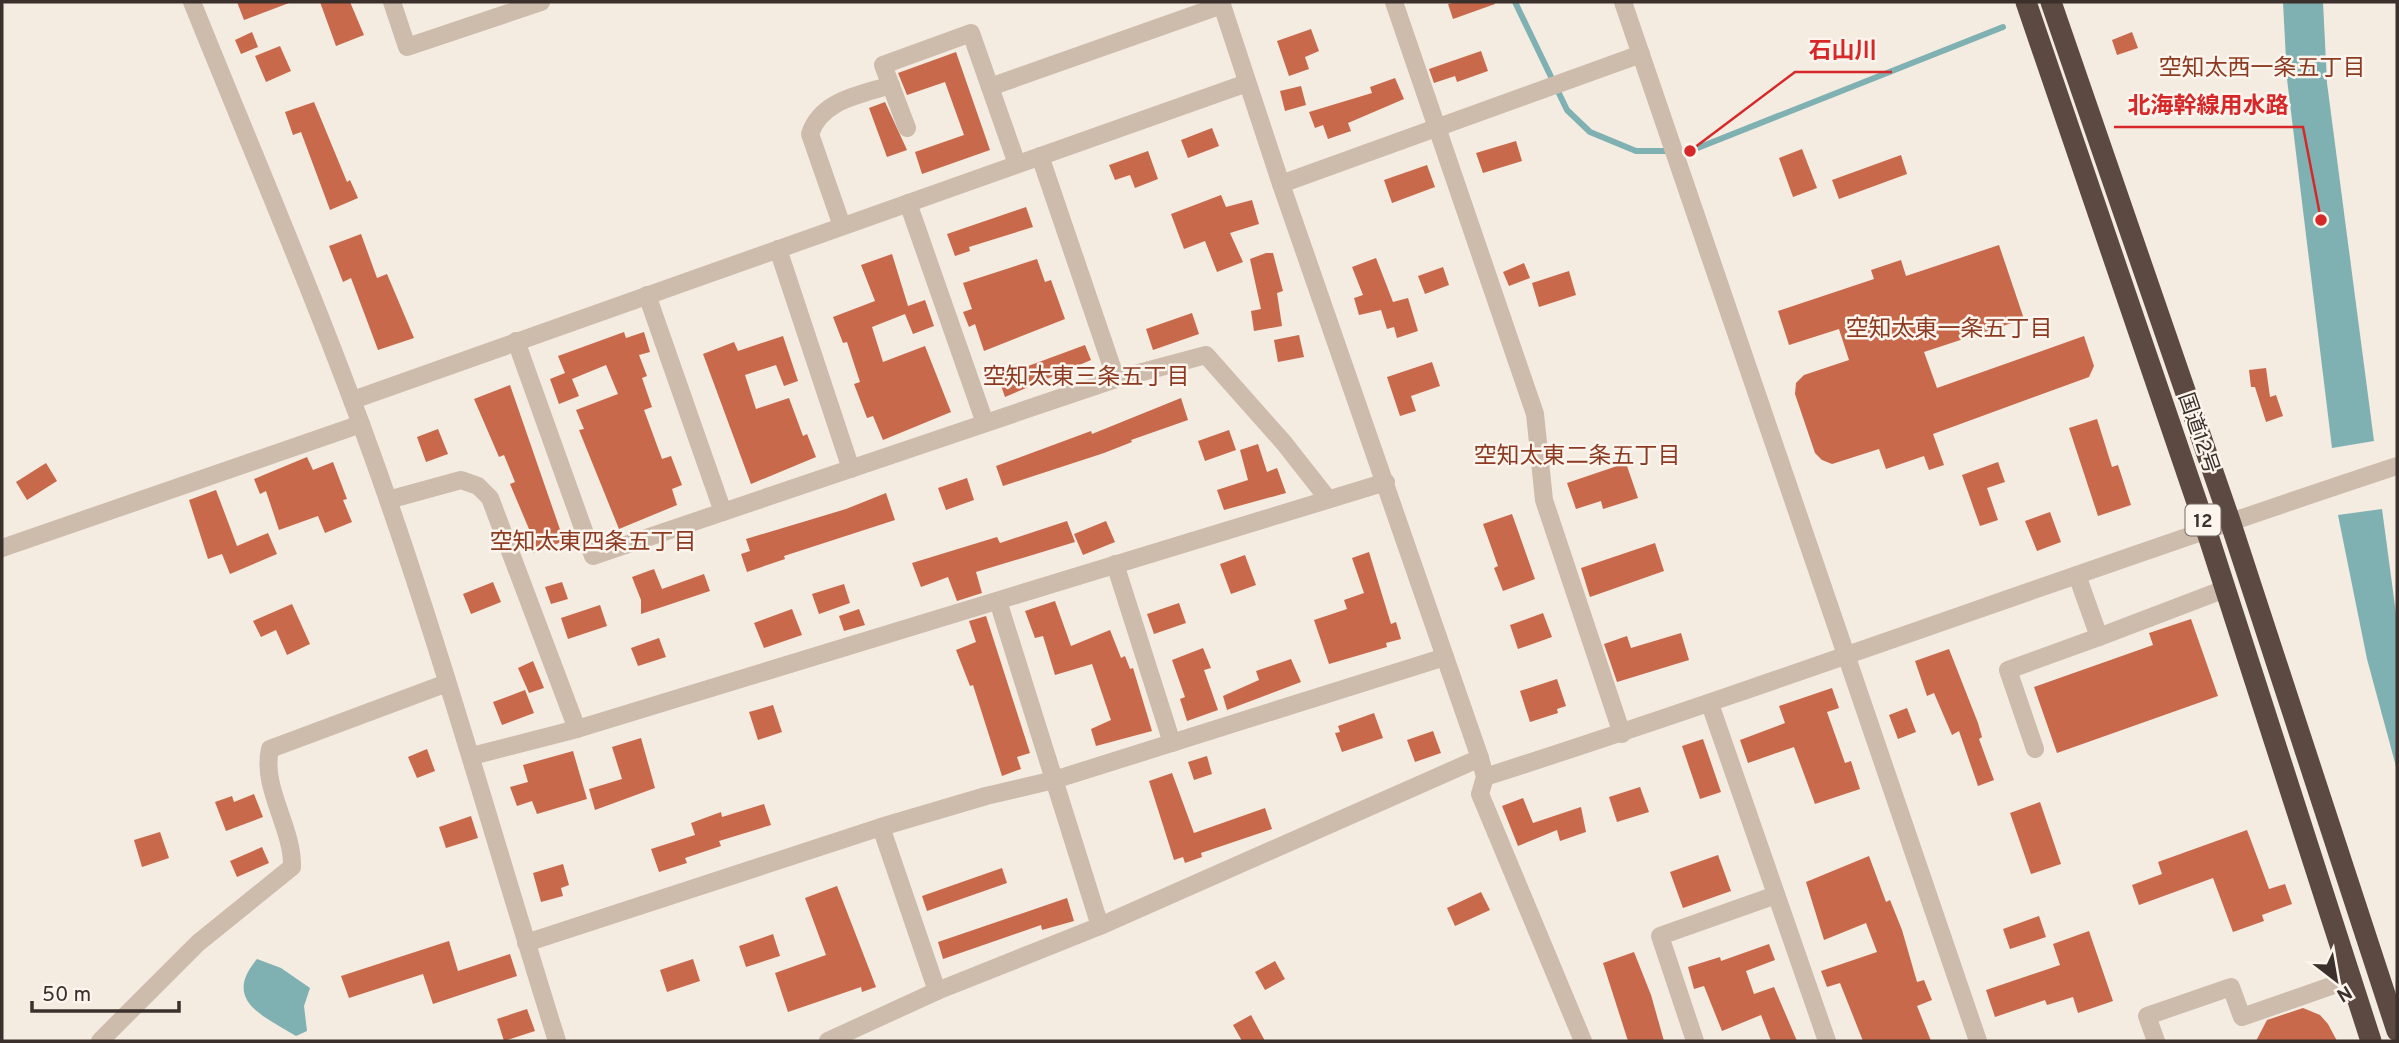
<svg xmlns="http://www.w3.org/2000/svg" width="2399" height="1043" viewBox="0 0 2399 1043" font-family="Overpass,'Noto Sans JP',sans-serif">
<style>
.water{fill:#7fb0b2}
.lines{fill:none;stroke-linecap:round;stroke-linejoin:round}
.stream{stroke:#7fb0b2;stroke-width:6}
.building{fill:#c8694b}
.minor{stroke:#cdbbac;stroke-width:18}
.highway{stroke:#5c4a42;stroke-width:21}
.labels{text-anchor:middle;stroke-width:5;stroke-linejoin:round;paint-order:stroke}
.shield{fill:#fbf5ee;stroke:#756b66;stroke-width:2}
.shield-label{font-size:19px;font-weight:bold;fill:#3b302b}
.street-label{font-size:21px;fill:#3b302b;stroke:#fbf5ee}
.neighbourhood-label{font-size:23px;fill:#8c3b22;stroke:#fbf5ee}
.leader{fill:none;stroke:#d62828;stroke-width:2.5}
.callout-dot{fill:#d62828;stroke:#fbf5ee;stroke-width:2.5}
.callout-label{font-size:23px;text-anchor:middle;font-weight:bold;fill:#d62828;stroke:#fbf5ee;stroke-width:5;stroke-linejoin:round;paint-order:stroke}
</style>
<rect width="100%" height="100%" fill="#f4ebe1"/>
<g class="water">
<path d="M2283 2H2323L2327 83 2374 441 2332 448 2287 79Z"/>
<path d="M2382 509 2397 621V770L2367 659 2338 515Z"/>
<path d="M257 959 281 968 310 988 304 1006 307 1031 296 1036C263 1016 222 1000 257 959Z"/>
</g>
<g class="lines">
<path class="stream" d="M1515 2 1567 110 1590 132 1636 151H1690L2003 27"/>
</g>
<g class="building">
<path d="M237 2H288L289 3 244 20Z"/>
<path d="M320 2H350L364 35 336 46Z"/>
<path d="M1456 2H1495V4L1453 19 1448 4Z"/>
<path d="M1311 29 1319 51 1305 57 1309 69 1289 76 1277 41Z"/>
<path d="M252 32 258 47 241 54 235 40Z"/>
<path d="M2132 32 2138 48 2117 55 2112 40Z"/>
<path d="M280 46 291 71 266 82 255 56Z"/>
<path d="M1481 51 1488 71 1457 82 1455 76 1434 83 1429 69Z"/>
<path d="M956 52 990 150 922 174 915 152 964 135 945 82 907 95 898 73Z"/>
<path d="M1395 78 1404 99 1348 123 1351 131 1328 139 1323 125 1315 128 1309 112 1372 93 1370 87Z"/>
<path d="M1301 86 1306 105 1285 111 1280 91Z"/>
<path d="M314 102 347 182 350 180 358 198 330 210 301 132 293 135 285 112Z"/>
<path d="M885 102 907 150 887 157 869 108Z"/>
<path d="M1212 128 1219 146 1188 158 1181 140Z"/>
<path d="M1516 141 1522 161 1483 173 1476 153Z"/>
<path d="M1802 149 1817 188 1793 197 1779 158Z"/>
<path d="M1148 151 1158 179 1135 188 1130 175 1115 180 1109 165Z"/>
<path d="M1901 155 1907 174 1839 199 1832 180Z"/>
<path d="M1427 165 1435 187 1392 203 1384 180Z"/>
<path d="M1221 195 1226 207 1252 200 1259 224 1230 233 1243 262 1217 272 1205 241 1184 249 1171 214Z"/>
<path d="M1026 207 1033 227 969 247 970 251 955 256 947 234Z"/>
<path d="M361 234 377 278 387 274 414 338 378 350 351 278 343 282 329 246Z"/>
<path d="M1999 245 2024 319 1924 352 1937 388 2084 336 2094 366 2089 377 1933 434 1944 465 1929 470 1924 456 1886 469 1879 449 1832 464 1822 460 1815 453 1795 394 1796 383 1804 375 1849 360 1839 329 1789 345 1778 311 1874 279 1871 270 1901 260 1906 276Z"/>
<path d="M1266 253H1273L1283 291 1277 293 1282 326 1254 331 1251 311 1261 309 1250 259Z"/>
<path d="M892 254 908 306 925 300 934 326 913 334 905 314 872 327 883 362 925 346 951 412 883 440 873 416 867 418 854 384 860 382 847 342 843 343 833 317 875 301 861 265Z"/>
<path d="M1376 258 1393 302 1408 298 1418 331 1397 338 1394 327 1387 329 1381 310 1359 315 1354 298 1363 295 1352 267Z"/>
<path d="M1037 259 1045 282 1051 280 1065 319 984 351 975 324 969 327 963 312 972 309 963 283Z"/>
<path d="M1524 263 1530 278 1509 286 1503 272Z"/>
<path d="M1443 267 1449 285 1425 294 1418 276Z"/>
<path d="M1569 271 1576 295 1539 307 1532 283Z"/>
<path d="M1192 313 1199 334 1153 350 1146 329Z"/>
<path d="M624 332 626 338 644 332 650 352 639 355 647 376 642 378 652 407 644 410 662 459 671 456 682 485 672 489 677 505 619 529 579 430 584 429 576 410 618 394 606 365 572 379 579 396 559 404 550 379 565 373 558 356Z"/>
<path d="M1299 335 1304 357 1278 362 1274 340Z"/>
<path d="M783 336 798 381 784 386 776 365 745 375 756 409 789 398 803 436 807 434 816 457 751 484 703 354 734 342 738 351Z"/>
<path d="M1085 345 1091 360 1005 397 998 377Z"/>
<path d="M1432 362 1440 386 1411 396 1416 411 1400 416 1387 377Z"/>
<path d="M2266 368 2270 397 2276 395 2283 416 2266 422 2255 387H2251L2249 370Z"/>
<path d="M510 385 564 541 533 553 525 530 529 529 510 484 515 482 504 455 499 457 474 399Z"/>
<path d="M1181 398 1188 420 1131 440 1132 442 1104 453 1003 486 996 466 1091 431 1092 434Z"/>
<path d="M2097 419 2112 467 2118 465 2131 505 2098 516 2069 428Z"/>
<path d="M438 429 448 454 426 462 417 437Z"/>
<path d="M1229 430 1236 450 1205 461 1198 441Z"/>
<path d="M1258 444 1267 472 1277 468 1286 493 1224 510 1217 490 1248 480 1240 450Z"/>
<path d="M307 457 313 470 333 462 347 499 343 500 352 522 325 533 318 516 279 530 266 491 260 494 254 479Z"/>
<path d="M1998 462 2005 482 1987 488 1998 520 1980 526 1962 475Z"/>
<path d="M46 463 57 481 27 500 16 482Z"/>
<path d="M1626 463 1638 498 1603 509 1601 501 1576 509 1567 483Z"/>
<path d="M967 478 974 500 946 510 938 488Z"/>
<path d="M216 490 237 546 268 533 277 554 230 574 222 554 208 559 189 500Z"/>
<path d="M886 493 895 520 784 556 785 559 747 572 741 554 750 551 746 539 846 509Z"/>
<path d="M2050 512 2061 542 2037 551 2025 521Z"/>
<path d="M1512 514 1535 579 1503 591 1494 568 1498 566 1483 524Z"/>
<path d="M1067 521 1075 542 976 572 982 593 957 601 948 577 921 587 912 563 997 537 1000 543Z"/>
<path d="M1106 521 1115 542 1083 555 1074 534Z"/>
<path d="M1655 543 1664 571 1590 597 1581 568Z"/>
<path d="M1369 552 1391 624 1396 622 1401 639 1386 643 1387 647 1329 664 1314 620 1347 609 1344 600 1364 593 1352 558Z"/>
<path d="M1245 555 1256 585 1231 594 1220 564Z"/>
<path d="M654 569 662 589 704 574 710 591 641 614V600L632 577Z"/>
<path d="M493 582 501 602 471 614 463 594Z"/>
<path d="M562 582 568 599 551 604 545 587Z"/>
<path d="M844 584 850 603 819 614 812 594Z"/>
<path d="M1055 601 1071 646 1110 630 1121 658 1125 656 1130 669 1133 668 1152 731 1096 746 1091 729 1111 720 1092 664 1055 675 1043 636 1035 638 1025 611Z"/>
<path d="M1179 603 1186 623 1154 634 1147 614Z"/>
<path d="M292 604 310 644 287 655 276 630 261 637 253 621Z"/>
<path d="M600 605 607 626 568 639 561 618Z"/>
<path d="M792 609 802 635 764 648 754 623Z"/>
<path d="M859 609 865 625 844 631 839 616Z"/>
<path d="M1543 613 1552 637 1518 649 1510 625Z"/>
<path d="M986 616 1030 753 1017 757 1021 769 1002 776 973 685 970 686 956 650 976 642 969 621Z"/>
<path d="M2191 619 2218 696 2057 753 2034 687 2153 645 2149 633Z"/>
<path d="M1681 633 1689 660 1617 682 1604 644 1627 636 1631 648Z"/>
<path d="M659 638 666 657 638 666 631 648Z"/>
<path d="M1203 648 1211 668 1204 670 1218 710 1187 721 1180 699 1185 697 1172 660Z"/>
<path d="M1949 649 1978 723 1982 737 1979 739 1994 780 1978 786 1959 731 1952 735 1934 693 1927 696 1915 661Z"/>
<path d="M1291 659 1301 682 1227 710 1223 696 1259 680 1256 671Z"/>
<path d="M533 661 544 688 529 693 518 668Z"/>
<path d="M1557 679 1566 706 1557 709 1558 713 1530 722 1520 691Z"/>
<path d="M1832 688 1839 708 1827 712 1845 763 1851 761 1860 789 1815 804 1794 747 1748 763 1740 740 1785 723 1779 706Z"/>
<path d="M525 690 534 713 502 725 493 702Z"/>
<path d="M773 705 782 732 758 740 749 712Z"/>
<path d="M1907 708 1916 732 1898 739 1889 715Z"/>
<path d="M1374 713 1383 738 1342 752 1335 733 1340 732 1338 726Z"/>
<path d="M1433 731 1441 753 1415 762 1407 740Z"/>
<path d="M641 738 655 788 595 810 589 789 622 779 612 747Z"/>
<path d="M1703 739 1721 792 1700 799 1682 746Z"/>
<path d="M427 749 435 771 417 778 408 757Z"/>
<path d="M573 751 587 799 537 814 532 801 517 806 510 787 528 782 523 765Z"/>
<path d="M1207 756 1212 774 1194 780 1188 762Z"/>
<path d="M1172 773 1194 833 1265 808 1272 829 1201 853 1202 857 1185 863 1183 857 1174 860 1149 781Z"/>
<path d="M1640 787 1649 812 1617 822 1609 797Z"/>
<path d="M254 794 263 817 226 831 215 802 232 796 234 802Z"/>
<path d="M1523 798 1533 823 1581 807 1586 832 1560 841 1557 830 1518 846 1502 806Z"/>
<path d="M2040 802 2061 864 2031 874 2010 813Z"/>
<path d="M764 804 771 825 719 841 721 846 685 858 687 863 659 872 651 849 695 835 691 823 721 812 722 817Z"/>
<path d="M471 816 478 838 446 848 439 827Z"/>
<path d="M2247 830 2269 889 2285 884 2292 904 2262 915 2264 921 2233 932 2213 878 2139 905 2132 885 2162 874 2158 862Z"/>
<path d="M160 832 169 858 142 867 134 840Z"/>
<path d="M262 847 269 863 237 877 230 861Z"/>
<path d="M1718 855 1731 891 1683 908 1670 872Z"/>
<path d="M1869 856 1886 902 1890 900 1902 930 1917 982 1924 980 1932 1000 1917 1006 1931 1041H1863L1840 983 1827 987 1821 971 1877 952 1866 923 1824 940 1806 882Z"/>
<path d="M563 864 569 885 561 888 563 896 541 902 533 873Z"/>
<path d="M1002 868 1007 883 927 911 922 896Z"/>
<path d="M837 886 876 987 862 992 861 987 788 1012 775 973 826 955 805 898Z"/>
<path d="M1481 892 1490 910 1455 926 1447 908Z"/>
<path d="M1067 898 1074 921 1042 930 1041 925 943 959 938 942Z"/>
<path d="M2039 916 2046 937 2010 949 2003 929Z"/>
<path d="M2089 931 2113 1001 2078 1013 2073 997 2047 1005 2045 1000 1995 1017 1986 990 2060 965 2053 944Z"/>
<path d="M773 934 780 956 746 967 739 946Z"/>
<path d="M449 941 458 971 510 954 517 976 433 1004 423 974 349 998 341 976Z"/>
<path d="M1769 944 1775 960 1746 971 1754 994 1774 987 1797 1041H1771L1761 1015 1722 1031 1704 986 1694 989 1688 967 1720 957 1721 961Z"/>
<path d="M1634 952 1651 995 1664 1041H1628L1603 963Z"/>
<path d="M693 959 700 981 667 992 660 970Z"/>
<path d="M1275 961 1285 979 1265 990 1255 972Z"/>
<path d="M2303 1008 2320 1015 2328 1024 2337 1041H2256L2267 1020Z"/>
<path d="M527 1009 535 1031 504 1041 497 1019Z"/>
<path d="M1251 1015 1265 1041H1242L1233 1025Z"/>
</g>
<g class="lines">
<g class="minor">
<path d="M192 2C258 166 329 329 387 497 449 676 500 860 557 1041"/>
<path d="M392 2 407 47 541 2"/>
<path d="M1221 2 1281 184 1480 758 1485 777 1480 794 1583 1041"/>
<path d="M1394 2 1535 414 1544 500 1622 734"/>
<path d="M1623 2 1978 1041"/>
<path d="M990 87 1222 5"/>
<path d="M907 128 883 65 971 33 1017 164"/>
<path d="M1040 156 1116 379"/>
<path d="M1281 184 1641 54"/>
<path d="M908 203 985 423"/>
<path d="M842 226 810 134C821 100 860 95 891 85"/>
<path d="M778 249 851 469"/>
<path d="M647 295 723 512"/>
<path d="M516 341 593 556 1116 379 1206 355 1284 443 1328 499"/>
<path d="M353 400 1247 83"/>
<path d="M388 500 461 480 478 486 490 498 577 729"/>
<path d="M2 548 361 424"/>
<path d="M1115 564 1172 743"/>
<path d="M998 601 1100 926"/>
<path d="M2099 637 2225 589"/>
<path d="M1710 704 1827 1041"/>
<path d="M2035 749 2008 670 2099 637 2077 575"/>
<path d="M472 756 577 729 1386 482"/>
<path d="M1485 777C1791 679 2092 566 2397 466"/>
<path d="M881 827 937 991"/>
<path d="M526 943 881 827 986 796 1054 780 1445 657"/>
<path d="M100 1041 198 943 292 867C293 827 261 788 270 749L447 683"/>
<path d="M828 1041 937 991 1100 926 1480 758"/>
<path d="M1695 1041 1660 936 1776 895"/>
<path d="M2156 1041 2147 1016 2231 987 2242 1017 2351 979"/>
</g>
<g class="highway">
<path d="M2026 2 2206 529 2371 1041"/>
<path d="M2051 2 2230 521 2397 1031"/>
</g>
</g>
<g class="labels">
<rect class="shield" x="2185.5" y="504.5" width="35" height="31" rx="5"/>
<g class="shield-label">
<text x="2203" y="527">12</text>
</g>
<g class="street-label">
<text transform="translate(2199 433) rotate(71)" y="7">国道12号</text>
</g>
<g class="neighbourhood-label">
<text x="2262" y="75">空知太西一条五丁目</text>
<text x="1949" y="336">空知太東一条五丁目</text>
<text x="1086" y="384">空知太東三条五丁目</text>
<text x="1577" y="463">空知太東二条五丁目</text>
<text x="593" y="549">空知太東四条五丁目</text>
</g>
</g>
<path class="leader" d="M1690 151L1795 72H1892M2321 220L2303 127H2114"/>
<g class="callout-dot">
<circle cx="1690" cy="151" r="7"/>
<circle cx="2321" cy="220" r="7"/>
</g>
<g class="callout-label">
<text x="1843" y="58">石山川</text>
<text x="2208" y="113">北海幹線用水路</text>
</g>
<rect width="2399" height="1043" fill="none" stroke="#3b302b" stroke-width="7"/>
<g transform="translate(2336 980) rotate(149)" stroke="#fbf5ee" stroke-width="5" paint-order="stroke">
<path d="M0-5L12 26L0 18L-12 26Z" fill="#3b302b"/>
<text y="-10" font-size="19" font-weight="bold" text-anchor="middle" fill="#3b302b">N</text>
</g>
<path d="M32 1001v10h147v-10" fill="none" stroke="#3b302b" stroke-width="3.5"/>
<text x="42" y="1001" font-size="21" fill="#3b302b" stroke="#fbf5ee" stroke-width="5" paint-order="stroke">50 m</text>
</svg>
